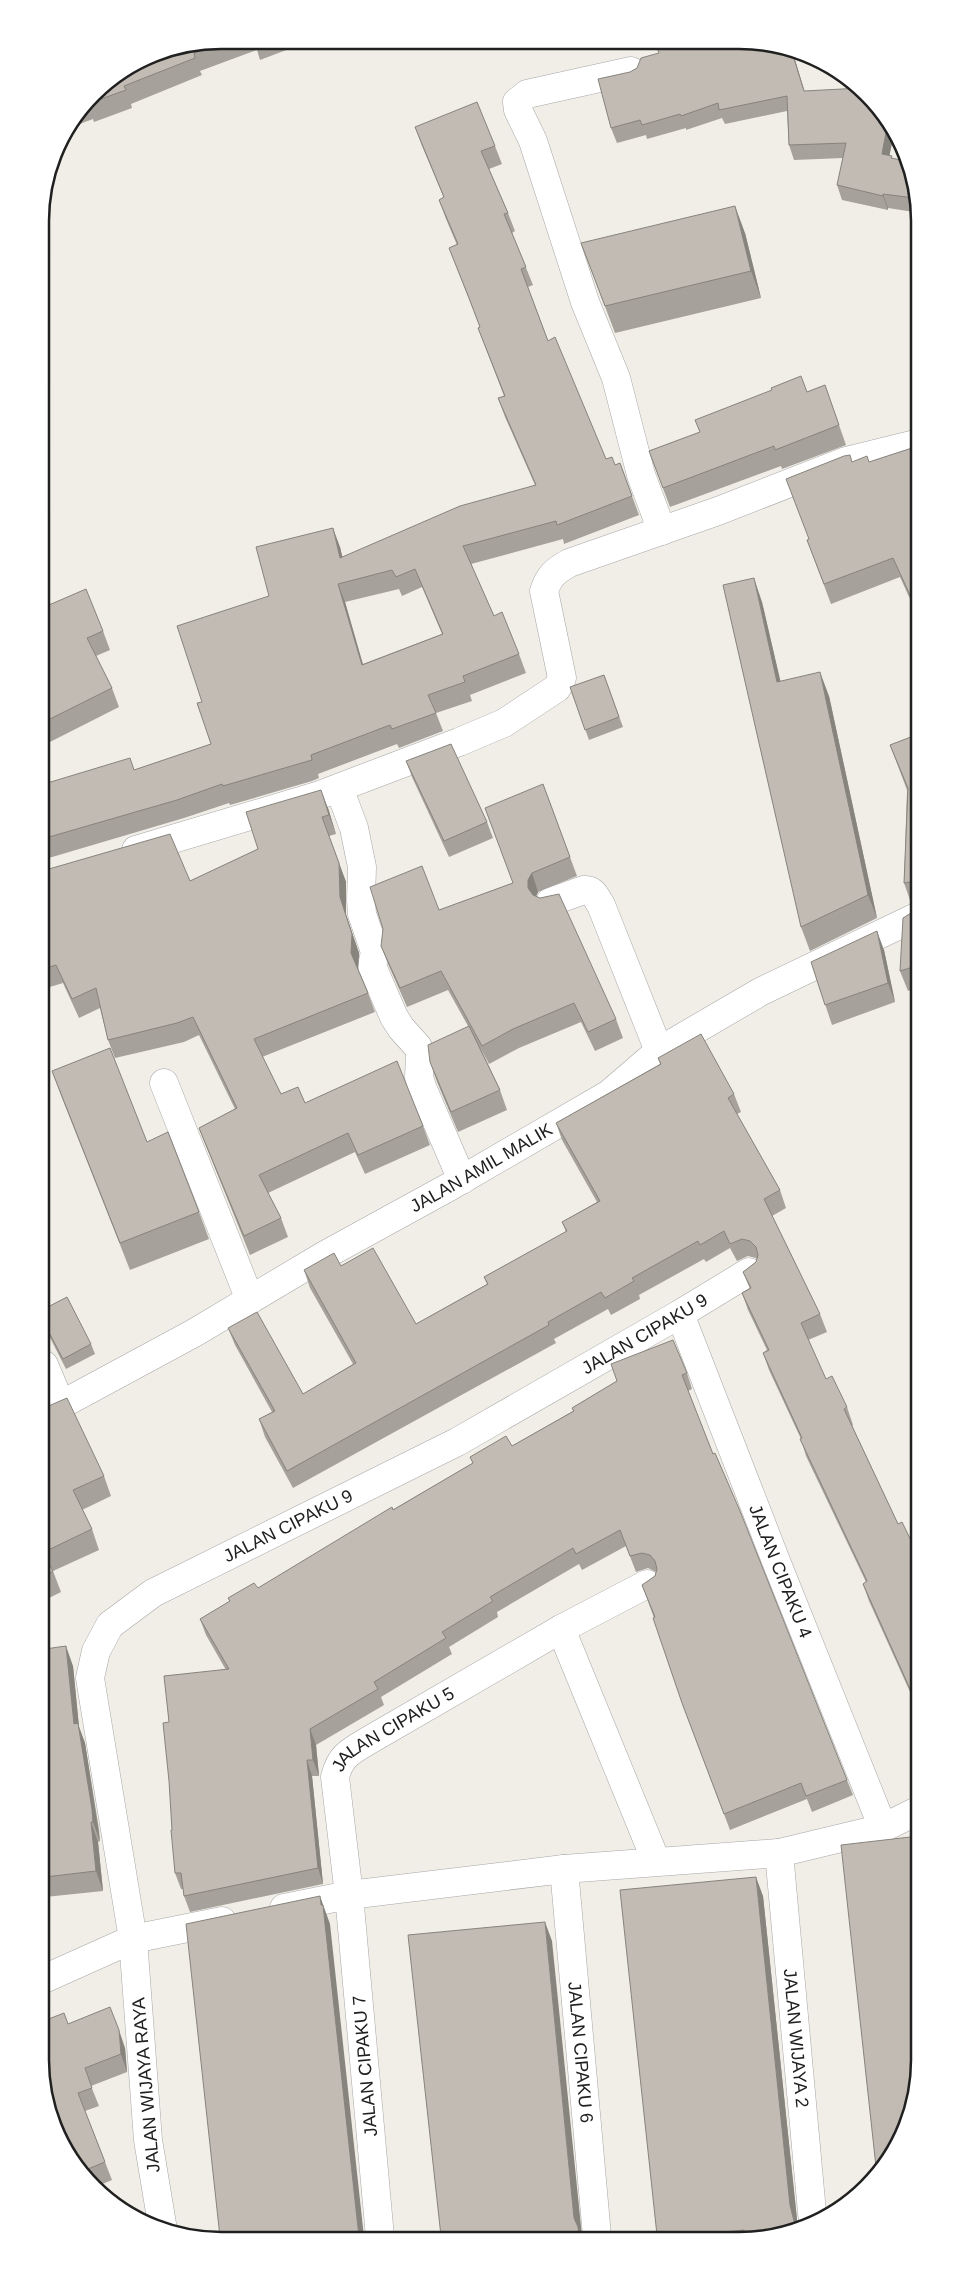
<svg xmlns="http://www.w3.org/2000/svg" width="960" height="2281" viewBox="0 0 960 2281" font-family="Arial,sans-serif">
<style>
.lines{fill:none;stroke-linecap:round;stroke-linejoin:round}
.minor-casing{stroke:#a7a7a7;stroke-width:29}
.minor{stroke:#fff;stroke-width:28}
.wall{fill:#a6a19a;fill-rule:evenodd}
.shaded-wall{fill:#87837d}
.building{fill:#c1bbb3;stroke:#87837d;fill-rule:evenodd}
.labels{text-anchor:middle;stroke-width:4;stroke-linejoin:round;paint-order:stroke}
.street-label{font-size:18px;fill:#202020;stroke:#fff}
.rim{fill:none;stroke:#202020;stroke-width:2.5}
</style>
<rect width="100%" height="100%" fill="#f1eee7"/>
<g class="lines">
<defs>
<g id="minor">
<path d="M631 71 527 94 517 102 518 110 533 141 585 302 616 378 641 475 662 531"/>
<path d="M339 788 354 828 362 867 361 900 362 914 375 952 372 966 394 1017 401 1028 418 1047 420 1054 419 1077 422 1087 462 1180"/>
<path d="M136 850 317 796 459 742 504 723 557 688 562 678 544 591C549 576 555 571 569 563L718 511 846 461 915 444"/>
<path d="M550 902 584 890C594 889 596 898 601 905L659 1051"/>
<path d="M164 1083 250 1300"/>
<path id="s1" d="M680 1314 776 1561 883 1828"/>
<path d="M44 1365 61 1405"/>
<path id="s2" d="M44 1414 194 1333 325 1255 449 1187 609 1094 659 1051 760 992 916 917"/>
<path d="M561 1629 656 1861"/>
<path id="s3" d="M779 1853 813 2223"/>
<path id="s4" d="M564 1869 597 2236"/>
<path d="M284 1908 349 1895 564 1869 779 1853 883 1828 919 1810"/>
<path d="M46 1978 133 1939 222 1921"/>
<path id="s5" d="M163 2230 148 2140 133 1939 90 1678 96 1651 110 1625 153 1593 457 1442 680 1314 749 1272"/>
<path id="s6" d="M380 2237 349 1895 335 1777C340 1757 349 1752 366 1742L561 1629 647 1584"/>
</g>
</defs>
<use href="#minor" class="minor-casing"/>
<use href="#minor" class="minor"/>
</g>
<g class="wall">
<path d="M221 40 310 41 260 60 257 50 200 71 202 75 131 104 132 108 94 122 93 119 69 128 102 85Z"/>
<path d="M792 50 804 91 867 93 893 138 889 156H892V158L914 175V212L888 208V210L842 200 837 185 843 158 794 160 789 145 787 111 725 124 722 118 686 130V128L647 139 646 135 617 143 611 128Z"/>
<path d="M415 127 495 146 502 164 489 169 508 213 515 231 512 233 533 285 528 287 548 341 606 459 615 465 620 463 639 515 564 544 563 539 471 564 494 616 519 654 526 673 470 695 472 701 436 713 443 731 399 748 397 744 318 774 319 778 312 781 230 805 229 803 184 818 42 860V780L44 784 135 770 211 744 202 702 269 596 340 547 342 557 535 485 505 417 498 398 504 396 478 328 480 327 449 248 457 245 446 219 439 200 444 198 422 146ZM422 587 442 634 363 664 345 602 399 589 402 596Z"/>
<path d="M745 233 761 298 615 333 581 243Z"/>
<path d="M825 385 846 445 782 469 781 466 670 507 649 451Z"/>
<path d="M915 447V610L900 577 831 604 807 540 809 539 852 462H869Z"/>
<path d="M762 602 780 681 829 696 877 918 810 951 801 927Z"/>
<path d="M42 608 103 631 110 650 96 656 112 688 119 707 42 746V666L44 665 42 659Z"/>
<path d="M604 675 623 727 589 740 570 687Z"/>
<path d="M916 735V902L911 903 904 883 907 790 890 745Z"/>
<path d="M406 761 487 822 493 838 449 857 412 777Z"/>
<path d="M543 784 577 876 538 892 536 896 616 1019 623 1038 595 1051 581 1022 519 1048 489 1064 480 1047 500 1090 507 1110 458 1132 437 1082 430 1062 468 1026 448 990 407 1007 388 964 381 946 439 910 513 883Z"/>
<path d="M328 808 336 834 329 836 346 882V915L359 953 358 969 368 993 375 1012 262 1057 281 1094 305 1103 423 1126 430 1145 365 1174 355 1152 268 1193 281 1218 288 1237 250 1255 206 1146 199 1128 235 1109 199 1035 184 1042 115 1058 108 1040 100 1008 79 1018 63 983 43 989 42 871 190 881 258 849Z"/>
<path d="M916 910V988L908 991 900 971Z"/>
<path d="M884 950 895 1002 832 1025 811 962Z"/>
<path d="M658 1058 734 1094 741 1112 737 1114 780 1190 786 1208 772 1216 820 1314 827 1332 808 1340 826 1379 847 1407 853 1425 852 1426 898 1524 918 1555 919 1712 869 1601 863 1584 866 1582 806 1456 801 1439 769 1370 763 1353 767 1350 748 1310 742 1293 750 1289 743 1272 756 1262 757 1259 756 1258 748 1256 737 1261 730 1248 706 1262 704 1259 639 1295 640 1299 611 1315 608 1309 554 1339 556 1343 293 1488 265 1437 259 1419 272 1412 235 1345 228 1328 303 1394 353 1364 310 1288 304 1270 341 1266 416 1324 487 1284 484 1277 566 1232 562 1222 597 1202 562 1140 556 1123 660 1064Z"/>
<path d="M52 1071 147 1142 199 1212 209 1239 130 1270 62 1098Z"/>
<path d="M44 1309 91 1344 95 1354 66 1369 44 1326Z"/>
<path d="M611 1364 687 1373 692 1389 688 1391 713 1454 847 1780 853 1795 812 1812 807 1799 730 1830 682 1703 654 1618 642 1585 655 1576 656 1572 648 1568 636 1572 626 1546 582 1570 579 1564 497 1612 498 1617 449 1647 452 1654 381 1697 384 1705 316 1745 319 1776H312L323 1884 190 1912 184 1896 183 1889H181L175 1873 172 1830 169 1722 226 1670 206 1635 200 1619 230 1602 228 1598 258 1588 473 1463 470 1457 512 1446 573 1411 572 1408 617 1381Z"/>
<path d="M44 1408 104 1476 111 1496 82 1510 92 1529 99 1550 53 1571 61 1592 45 1600Z"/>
<path d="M45 1649 73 1666 79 1727 85 1743 99 1829 100 1841 98 1842 103 1891 45 1897Z"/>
<path d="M763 1896 798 2229 785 2235H657Z"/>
<path d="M68 2024 125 2048 127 2072 91 2086 99 2106 85 2111 112 2180 93 2188 46 2106Z"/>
</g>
<g class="shaded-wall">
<path d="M791 49 792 50 809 106 804 91Z"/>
<path d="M887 127 893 138 887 168 882 154Z"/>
<path d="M883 194 888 208V210L883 196Z"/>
<path d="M735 206 745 233 761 298 751 271Z"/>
<path d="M333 528 340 547 347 576 340 558Z"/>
<path d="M754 578 762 602 786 705 777 682Z"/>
<path d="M338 584 345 602 368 683 362 665Z"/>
<path d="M820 672 829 696 877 918 868 895Z"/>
<path d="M321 790 328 808 336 834 329 815Z"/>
<path d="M339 863 346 882V915L359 953 358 972 351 953 340 897Z"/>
<path d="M532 873 538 892 535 899 528 888V880Z"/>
<path d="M877 931 884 950 895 1002 888 983Z"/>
<path d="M66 1646 73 1666 79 1727 85 1743 100 1841 93 1822 74 1724Z"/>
<path d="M310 1729 316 1745 319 1776 313 1760Z"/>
<path d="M307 1760 312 1776 323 1884 318 1868Z"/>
<path d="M91 1822 98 1842 103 1891 96 1871Z"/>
<path d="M756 1877 763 1896 798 2229 797 2230 790 2205Z"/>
<path d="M320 1896 330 1924 364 2237H359Z"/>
<path d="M545 1922 552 1941 582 2236H579L574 2218Z"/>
<path d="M119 2030 125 2048 127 2072 121 2054Z"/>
</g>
<g class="building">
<path d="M221 40H230L194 53 195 58 124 86 126 90 87 104 102 85 152 54Z"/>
<path d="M253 40H260L254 43Z"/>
<path d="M673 43H774L791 49 804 91 861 88 867 93 887 127 882 154 892 156 891 158 906 161 914 175V198L883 194V196L837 185 846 143 789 145 787 96 719 110 718 103 681 116 680 114 642 125 640 120 611 128 598 79 630 72 637 68 641 58 659 53 657 48Z"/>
<path d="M477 102 495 146 481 151 508 213 504 214 526 267 521 269 548 341 555 337 606 459 612 457 615 465 620 463 632 496 557 525 556 521 463 546 494 616 502 612 519 654 463 676 465 682 428 695 436 713 392 729 390 725 311 755 312 760 305 762 223 786 222 784 177 800 42 839V780L44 784 130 758 134 770 211 744 197 703 202 702 177 626 269 596 256 547 333 528 340 558 460 506 536 485 498 398 505 396 478 328 480 327 469 298 449 248 458 244 439 200 444 197 415 127ZM415 569 443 634 362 665 338 584 392 570 396 577Z"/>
<path d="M735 206 751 271 605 306 581 243Z"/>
<path d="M801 376 807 392 825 385 839 425 775 450 774 446 663 488 649 451 700 432 695 420 772 390 771 388Z"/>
<path d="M915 447V606L893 558 824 584 807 540 809 539 786 479 844 456 850 455 852 462 867 456 869 462Z"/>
<path d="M754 578 777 682 820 672 868 895 801 927 723 585Z"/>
<path d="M86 589 103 631 87 638 112 688 42 723V666L45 665 42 657V608Z"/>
<path d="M604 675 619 717 585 730 570 687Z"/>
<path d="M916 735V884L910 882 904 883 908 788 890 745Z"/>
<path d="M451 744 487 822 444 841 406 761Z"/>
<path d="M543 784 570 857 532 873 528 880V888L533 895 540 898 559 894 616 1019 588 1032 574 1003 513 1029 482 1046 441 971 400 988 381 946 383 929 370 887 422 866 439 910 513 883 485 808Z"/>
<path d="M321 790 329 815 322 817 339 863 340 897 352 934 351 953 368 993 254 1039 281 1094 298 1087 305 1103 397 1061 423 1126 358 1155 348 1133 259 1175 281 1218 244 1236 199 1128 237 1108 193 1017 177 1023 108 1040 96 988 72 999 56 965 43 969 42 871 170 834 190 881 258 849 246 812Z"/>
<path d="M916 910V966L900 971 903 918Z"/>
<path d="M877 931 888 983 825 1005 811 962Z"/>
<path d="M469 1026 500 1090 451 1112 430 1062 428 1045Z"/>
<path d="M701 1034 734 1094 728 1098 780 1190 764 1199 820 1314 801 1323 826 1379 832 1376 847 1407 844 1409 898 1524 902 1522 918 1555 919 1709 863 1584 867 1581 800 1439 802 1438 763 1353 769 1350 742 1293 751 1288 743 1272 756 1262 758 1255 756 1247 750 1241 742 1239 730 1244 724 1231 700 1245 698 1241 632 1278 634 1281 605 1298 601 1292 548 1322 549 1325 287 1471 259 1419 275 1411 228 1328 257 1312 303 1394 356 1363 304 1270 334 1253 341 1266 373 1248 416 1324 488 1284 484 1277 567 1231 562 1222 600 1201 556 1123 661 1064 658 1058Z"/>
<path d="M110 1048 147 1142 168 1132 199 1212 120 1243 52 1071Z"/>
<path d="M67 1297 91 1344 63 1359 44 1323V1309Z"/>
<path d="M673 1340 687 1373 682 1375 713 1454 715 1453 740 1511 847 1780 806 1796 801 1783 724 1814 682 1703 653 1618 655 1617 642 1585 655 1576 657 1569 655 1561 650 1555 642 1553 630 1556 620 1530 576 1554 573 1548 490 1597 493 1601 442 1632 446 1638 374 1682 378 1689 310 1729 313 1760H307L318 1868 184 1896 181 1873H175L171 1830H172L169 1781 163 1723 169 1722 164 1676 229 1669 200 1619 230 1601 228 1598 254 1583 258 1588 392 1507 393 1510 473 1463 470 1457 506 1436 512 1446 574 1411 572 1408 617 1381 611 1364Z"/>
<path d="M67 1398 104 1476 73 1490 92 1529 44 1552V1408Z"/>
<path d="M44 1554 53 1571 45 1576Z"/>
<path d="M66 1646 74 1724 78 1723 92 1809 93 1822H91L96 1871 45 1877V1649Z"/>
<path d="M919 1727V1735L916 1728Z"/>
<path d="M919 1836 920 2071 906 2129 877 2176 841 1845Z"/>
<path d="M756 1877 790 2205 795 2225 788 2226 789 2233 785 2235H744V2230L693 2235H657L620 1890Z"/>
<path d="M320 1896 321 1905H323L359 2237H220L186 1924Z"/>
<path d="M545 1922 574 2218 578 2227 579 2236H441L408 1935Z"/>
<path d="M110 2007 119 2030 121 2054 85 2068 92 2088 78 2093 105 2162 83 2171 46 2106V2020L64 2013 68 2024Z"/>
</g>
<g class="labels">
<g class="street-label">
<text dy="6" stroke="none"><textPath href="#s2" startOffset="502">JALAN AMIL MALIK</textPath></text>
<text dy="6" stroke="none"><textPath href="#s5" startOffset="1224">JALAN CIPAKU 9</textPath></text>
<text dy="6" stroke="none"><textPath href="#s5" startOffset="819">JALAN CIPAKU 9</textPath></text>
<text dy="6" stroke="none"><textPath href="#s1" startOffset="276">JALAN CIPAKU 4</textPath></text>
<text dy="6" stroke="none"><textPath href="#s6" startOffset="540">JALAN CIPAKU 5</textPath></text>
<text dy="6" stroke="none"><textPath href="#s3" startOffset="186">JALAN WIJAYA 2</textPath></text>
<text dy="6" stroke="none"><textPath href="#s4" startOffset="184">JALAN CIPAKU 6</textPath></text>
<text transform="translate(365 2066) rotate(-95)" y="6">JALAN CIPAKU 7</text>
<text transform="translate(146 2085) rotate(-95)" y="6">JALAN WIJAYA RAYA</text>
</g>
</g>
<path d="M0 0H960V2281H0ZM221 49H739A172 172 0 0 1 911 221V2060A172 172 0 0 1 739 2232H221A172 172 0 0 1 49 2060V221A172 172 0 0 1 221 49Z" fill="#fff" fill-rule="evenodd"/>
<path class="rim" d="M221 49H739A172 172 0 0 1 911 221V2060A172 172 0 0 1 739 2232H221A172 172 0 0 1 49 2060V221A172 172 0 0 1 221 49Z"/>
</svg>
